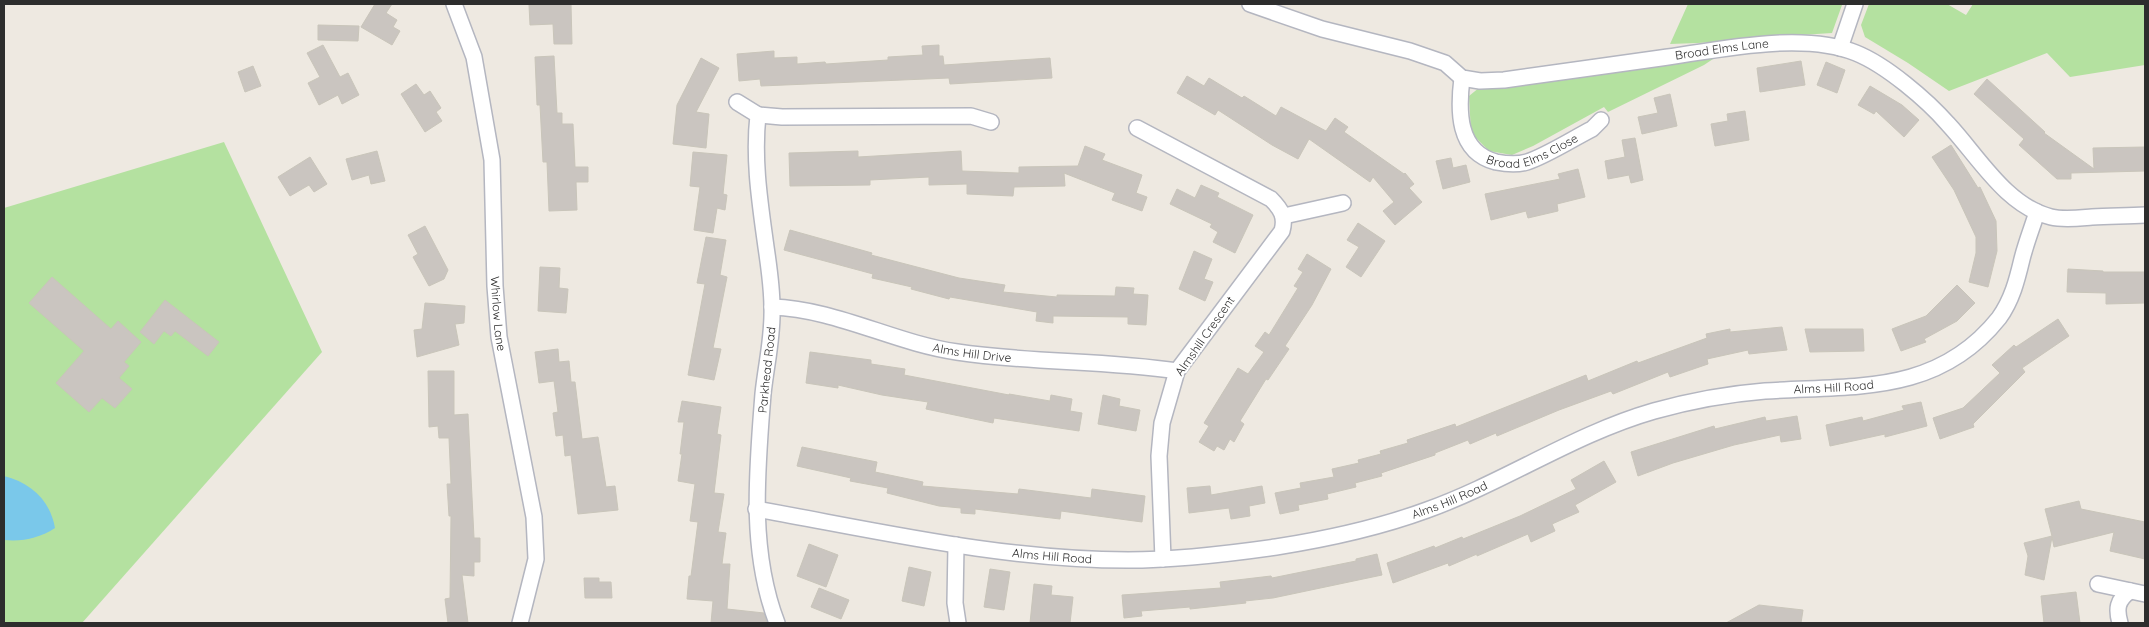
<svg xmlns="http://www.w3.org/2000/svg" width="2149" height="627" viewBox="0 0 2149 627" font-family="Quicksand,sans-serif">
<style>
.green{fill:#b4e1a0}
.water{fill:#7ac8ea}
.building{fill:#cac5c0;stroke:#c9c5ba}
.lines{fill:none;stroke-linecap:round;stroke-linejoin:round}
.street-casing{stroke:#b4b6c0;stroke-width:18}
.street{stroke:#fff;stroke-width:15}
.labels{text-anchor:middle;stroke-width:4;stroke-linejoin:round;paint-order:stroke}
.street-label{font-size:12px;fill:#2d2d2d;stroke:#fff}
</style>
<rect width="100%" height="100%" fill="#eee9e1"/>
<g class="green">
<path d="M1688 4H1841L1842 5 1832 33C1778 36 1724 43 1670 44Z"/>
<path d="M1869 4H1947L1966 15 1973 4H2145V65L2070 77 2047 53 1949 91 1908 63 1865 37 1861 25Z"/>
<path d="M1716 57 1704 65 1608 112 1604 107 1533 146 1512 155 1489 151 1471 133 1469 96 1480 87Z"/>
<path d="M224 142 322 352 82 623H4V208Z"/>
</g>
<path class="water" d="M4 476C31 483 50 500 55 528 40 538 22 542 4 540Z"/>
<g class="building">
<path d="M375 4H392L386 13 397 20 393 27 400 31 392 45 361 27Z"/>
<path d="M571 4 572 44H554L553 24 530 25 529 5Z"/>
<path d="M318 25 359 26 358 41 318 40Z"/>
<path d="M323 45 340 77 348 73 359 95 342 104 338 95 319 105 308 83 320 77 307 53Z"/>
<path d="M939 45V56H943L944 65 1050 58 1052 78 950 84 949 78 761 86 760 79 739 81 737 54 774 51V58L797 57V64L825 62 826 64 888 60V57L923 55 922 46Z"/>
<path d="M554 56 557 113H562V124H573L575 167H588V182H576L577 210 549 211 547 162H543L540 105H537L535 57Z"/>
<path d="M701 58 719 68 696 112 709 114 706 148 673 144 677 105Z"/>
<path d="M1801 61 1805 85 1760 92 1757 68Z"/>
<path d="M1826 62 1845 70 1837 93 1817 85Z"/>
<path d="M253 66 261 86 245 92 238 72Z"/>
<path d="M1187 76 1204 86 1209 78 1242 98 1244 96 1276 116 1281 107 1326 131 1335 118 1348 127 1344 132 1404 174 1405 173 1414 184 1409 188 1422 202 1395 225 1383 211 1394 202 1373 177 1370 182 1309 139 1298 159 1272 145 1218 110 1215 115 1177 93Z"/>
<path d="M1987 79 2045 132 2044 133 2094 169 2093 148 2145 147V171L2071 173V179H2057L2019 145 2024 139 1974 94Z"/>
<path d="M416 84 424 95 430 91 441 108 436 112 442 121 425 132 401 94Z"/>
<path d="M1870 86 1902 105 1919 120 1904 137 1876 111 1874 114 1858 105Z"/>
<path d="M1670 94 1677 126 1642 134 1638 117 1658 113 1654 98Z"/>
<path d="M1745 111 1749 140 1715 146 1711 124 1728 121 1727 114Z"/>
<path d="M1635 138 1643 180 1631 183 1629 175 1608 179 1605 161 1625 157 1622 140Z"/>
<path d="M1951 145 1978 188 1980 187 1996 221 1997 251 1988 287 1969 282 1976 253V237L1954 190 1932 157Z"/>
<path d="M1085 146 1105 154 1102 160 1142 175 1136 193 1147 197 1142 211 1112 200 1115 193 1064 173 1065 186 1014 187 1013 196 967 194V184L929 185V177L870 180V185L790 186 789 153 858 151V157L961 151 962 171 1019 173V167L1078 166Z"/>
<path d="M377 151 385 181 371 184 369 175 352 180 346 159Z"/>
<path d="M693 152 727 155 723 194 727 195 725 210 717 208 713 233 694 230 700 187 690 186Z"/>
<path d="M310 157 327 184 314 192 309 185 290 196 278 177Z"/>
<path d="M1451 158 1453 168 1466 165 1470 182 1443 189 1436 161Z"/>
<path d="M1578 169 1585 197 1557 204 1558 211 1528 218 1526 211 1491 220 1485 194 1560 179 1558 174Z"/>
<path d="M1201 185 1219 193 1217 197 1253 215 1235 253 1213 242 1218 232 1210 227 1212 224 1170 204 1177 189 1195 198Z"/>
<path d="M1358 223 1385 241 1361 277 1346 267 1359 247 1347 240Z"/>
<path d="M425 226 448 270 444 279 429 286 413 257 418 254 408 235Z"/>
<path d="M790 230 872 253 871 255 959 278 1005 285 1003 292 1057 297V295L1115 296 1116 287 1134 288 1133 294 1148 295 1146 325 1128 324V317L1053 316V323L1036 321 1037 312 950 297 949 299 911 289 912 287 872 278 873 274 784 250Z"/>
<path d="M706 237 726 240 720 275 727 277 713 348 721 349 714 380 688 375 705 284 697 283Z"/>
<path d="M1194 251 1212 259 1204 279 1213 282 1205 301 1179 289Z"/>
<path d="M1307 254 1331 269 1312 305 1285 346 1289 349 1268 380 1266 379 1240 421 1244 424 1234 442 1230 439 1224 450 1217 446 1214 451 1199 442 1209 426 1204 423 1238 368 1248 374 1264 352 1255 346 1265 332 1269 335 1298 288 1294 286 1303 272 1298 269Z"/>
<path d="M540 267 560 268 559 288 568 289 566 313 538 311Z"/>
<path d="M2068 269 2103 271V272H2145V303L2106 304V293L2067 292Z"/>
<path d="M52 277 111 329 118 321 141 342 124 362 129 366 119 378 132 389 115 408 102 398 89 412 56 383 84 351 29 303Z"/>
<path d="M1957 285 1975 303 1957 321 1924 339 1926 342 1901 351 1892 329 1926 316Z"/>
<path d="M165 300 219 342 208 356 175 331 171 336 164 331 154 344 140 332Z"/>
<path d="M425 303 465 306 464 323 455 324 459 345 417 357 414 330 422 329Z"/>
<path d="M2058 319 2069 336 2022 368 2025 372 1973 424 1974 427 1940 439 1933 418 1963 408 2000 373 1992 365 2014 345 2016 347Z"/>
<path d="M1782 327 1787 350 1749 354 1748 350 1707 359 1708 364 1670 377 1668 372 1613 394 1611 391 1559 410 1497 436 1496 433 1470 444 1468 440 1435 453V455L1381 473 1382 476 1355 483 1356 487 1327 494 1328 499 1298 505 1299 510 1280 514 1275 493 1301 488 1300 483 1334 477 1332 469 1359 463 1358 460 1381 454 1380 451 1408 443 1407 440 1455 424 1456 427 1586 375 1588 381 1637 361 1638 363 1707 338 1706 334 1730 329V332Z"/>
<path d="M1805 329H1863L1864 351 1810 352Z"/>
<path d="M558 349 559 362 569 361 571 382H575L582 439 598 437 606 487 615 486 618 510 578 514 571 455 565 456 563 435 556 436 553 413 558 412 554 381 539 383 535 352Z"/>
<path d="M810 352 871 360V364L905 369 904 375 1009 395V394L1050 401 1051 395 1072 399 1070 411 1082 413 1079 431 994 418 993 423 926 409 928 402 882 395 838 385V388L806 383Z"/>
<path d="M428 371H454V415L468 414 474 538H480V562H474V576L462 575 468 623H448L445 599 450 598 451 516H449L447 484H451L449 438H439L438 426 429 427Z"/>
<path d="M1103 395 1120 399 1119 406 1140 410 1136 431 1098 424Z"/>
<path d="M682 401 721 407 717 434 721 435 714 493 724 494 718 532 726 533 722 564H730L727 609 764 613 767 623H711L713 601 687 599 689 576H691L698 522 690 521 695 484 678 481 682 454H680L684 422H678Z"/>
<path d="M1921 402 1927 426 1885 437V434L1830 446 1826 425 1862 417 1863 421 1904 410 1902 406Z"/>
<path d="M1797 416 1801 439 1781 442 1780 435 1734 445 1673 463 1638 476 1631 452 1714 426 1715 429 1765 417 1766 421Z"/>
<path d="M802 447 877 462 875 472 923 482 922 486 1018 494 1019 489 1091 498 1092 489 1145 496 1142 522 1061 511 1060 519 975 509V514L961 513V508L939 506 887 493 888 488 850 481 851 478 797 466Z"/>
<path d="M1604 461 1616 482 1575 505 1579 512 1552 524 1555 531 1531 542 1528 534 1477 556V554L1449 566 1448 563 1393 583 1387 563 1434 546 1435 548 1462 537 1463 539 1520 516 1576 489 1571 480Z"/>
<path d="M1210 486 1211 495 1262 486 1265 503 1249 506 1250 516 1231 519 1229 508 1189 513 1187 488Z"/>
<path d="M2079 501 2081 509 2145 522V559L2110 551 2114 532 2054 547 2052 537 2044 580 2025 575 2028 556 2024 543 2052 536 2045 509Z"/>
<path d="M809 544 838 555 826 587 797 576Z"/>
<path d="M1377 554 1382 575 1273 598 1245 601 1246 603 1190 609V607L1141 611 1142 616 1124 618 1122 595 1221 588 1220 582 1271 576 1272 578 1356 561V559Z"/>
<path d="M909 567 931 572 924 606 902 601Z"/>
<path d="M990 569 1010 572 1004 610 984 607Z"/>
<path d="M584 578H599V582H611L612 598H585Z"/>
<path d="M1034 584 1052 586 1051 595 1073 597 1070 623H1030Z"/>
<path d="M819 588 849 600 841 619 811 607Z"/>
<path d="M2076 592 2080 623H2044L2041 596Z"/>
<path d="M1759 605 1803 610 1801 623H1726Z"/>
</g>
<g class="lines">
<defs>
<g id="street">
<path id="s1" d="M454 4 474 57 492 160 495 286 499 337 534 517 536 559 520 623"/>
<path id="s2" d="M1250 4 1322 29 1410 51 1445 63 1462 78 1480 81 1504 80C1556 73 1609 65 1661 58 1718 50 1802 31 1856 53 1886 65 1927 100 1948 124 1978 156 2006 206 2051 217 2064 220 2079 218 2092 217 2110 216 2128 216 2145 215"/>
<path d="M1840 48 1855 4"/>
<path id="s3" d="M1462 78C1458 110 1457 152 1496 162 1506 164 1517 165 1527 162 1546 156 1574 138 1592 129L1601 120"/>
<path d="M737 102 758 115C753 160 760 203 766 247 769 267 772 288 772 308 773 337 766 365 763 394 757 471 749 550 777 623"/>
<path d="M758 115 782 117 971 116 991 122"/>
<path d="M1137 128 1271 199C1281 209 1286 217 1282 231L1177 371 1162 423 1159 456 1163 559"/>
<path d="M1284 216 1343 203"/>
<path id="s4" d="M772 307C836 309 894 343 957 352 1030 363 1104 360 1177 371"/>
<path id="s5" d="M756 509C879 531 1003 560 1128 560 1177 560 1227 554 1276 547 1327 539 1378 528 1427 510 1505 482 1574 434 1654 411 1690 401 1727 394 1765 391 1853 385 1937 396 1999 318 2012 300 2017 280 2022 259 2026 243 2032 228 2037 212"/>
<path d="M956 545 955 603 958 623"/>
<path d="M2098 584 2145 594"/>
<path d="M2120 623C2116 609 2117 600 2130 591"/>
</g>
</defs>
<use href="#street" class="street-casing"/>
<use href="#street" class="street"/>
</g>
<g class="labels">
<g class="street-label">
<text dy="4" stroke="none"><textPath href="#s2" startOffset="489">Broad Elms Lane</textPath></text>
<text dy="4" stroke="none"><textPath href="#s3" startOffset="139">Broad Elms Close</textPath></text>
<text dy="4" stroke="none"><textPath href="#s1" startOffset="315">Whirlow Lane</textPath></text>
<text transform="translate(1205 336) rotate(-55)" y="4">Almshill Crescent</text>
<text dy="4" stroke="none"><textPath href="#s4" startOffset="206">Alms Hill Drive</textPath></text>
<text transform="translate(767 370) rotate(-84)" y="4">Parkhead Road</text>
<text dy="4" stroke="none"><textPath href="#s5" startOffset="1110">Alms Hill Road</textPath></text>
<text dy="4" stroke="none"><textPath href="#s5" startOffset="705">Alms Hill Road</textPath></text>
<text dy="4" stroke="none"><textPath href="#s5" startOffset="300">Alms Hill Road</textPath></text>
</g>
</g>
<rect width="2149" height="627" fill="none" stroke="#2d2d2d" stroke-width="10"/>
</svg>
